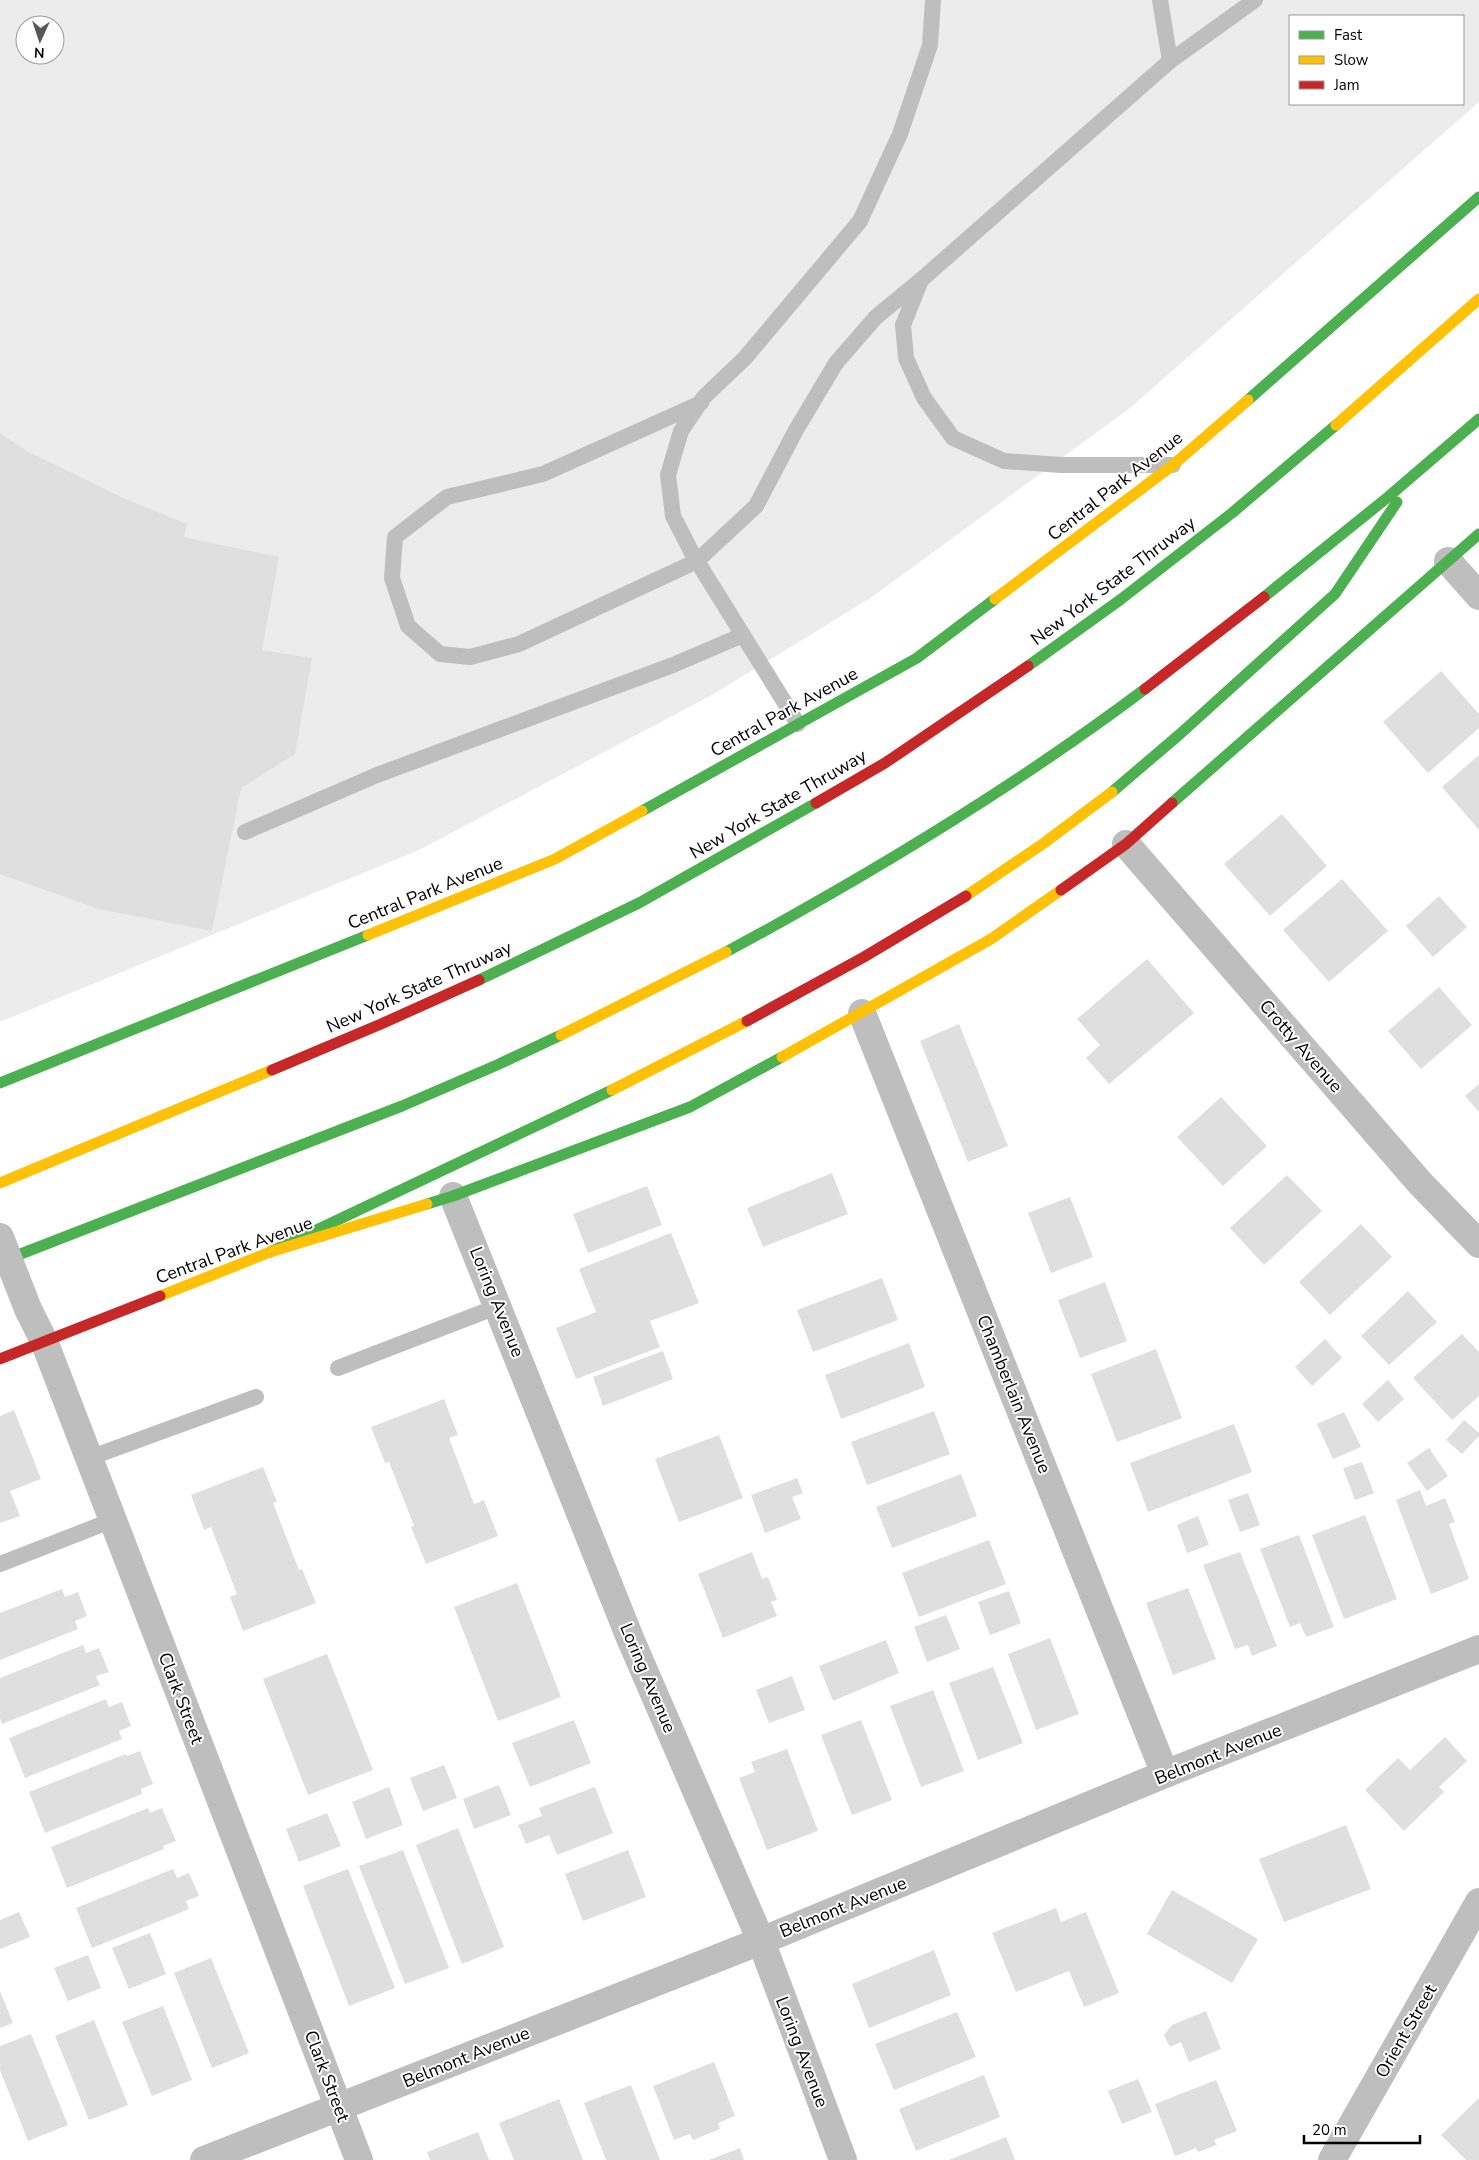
<svg xmlns="http://www.w3.org/2000/svg" width="1479" height="2160" viewBox="0 0 1479 2160" font-family="'Nunito Sans',sans-serif">
<style>
.green{fill:#ececec;fill-rule:evenodd}
.building{fill:#dfdfdf}
.lines{fill:none;stroke-linecap:round;stroke-linejoin:round}
.lane{stroke:#bebebe;stroke-width:16}
.street{stroke:#bebebe;stroke-width:28}
.fast{stroke:#4caf50;stroke-width:11}
.slow{stroke:#ffc107;stroke-width:11}
.jam{stroke:#c62828;stroke-width:11}
.street-bridge{stroke:#bebebe;stroke-width:28}
.labels{text-anchor:middle;stroke-width:4;stroke-linejoin:round;paint-order:stroke}
.street-label{font-size:18px;fill:#000;stroke:#fff}
</style>
<rect width="100%" height="100%" fill="#fff"/>
<path class="green" d="M0 0H1479V102L1130 408 872 597 712 695 419 850 0 1022ZM1290 16H1463V104H1290ZM25 25H55V55H25Z"/>
<g class="building">
<path d="M0 433 27 451 123 498 187 524 184 537 279 557 262 650 312 658 295 754 241 788 212 931 99 909 0 874Z"/>
<path d="M1441 671 1479 714V728L1428 773 1383 722Z"/>
<path d="M1479 755V830L1442 787Z"/>
<path d="M1282 814 1327 866 1270 916 1224 864Z"/>
<path d="M1342 879 1388 931 1329 982 1283 930Z"/>
<path d="M1439 896 1467 927 1433 957 1406 926Z"/>
<path d="M1147 959 1194 1013 1109 1084 1086 1058 1100 1045 1077 1019Z"/>
<path d="M1439 987 1472 1025 1421 1069 1388 1031Z"/>
<path d="M959 1024 1008 1146 968 1162 920 1041Z"/>
<path d="M1479 1084V1112L1465 1096Z"/>
<path d="M1221 1097 1267 1146 1223 1186 1177 1137Z"/>
<path d="M832 1173 848 1214 763 1247 747 1208Z"/>
<path d="M1287 1175 1322 1211 1264 1265 1230 1228Z"/>
<path d="M647 1186 662 1225 588 1253 573 1214Z"/>
<path d="M1070 1197 1093 1257 1051 1273 1028 1213Z"/>
<path d="M1361 1224 1392 1257 1330 1315 1299 1282Z"/>
<path d="M671 1233 699 1303 650 1321 660 1347 576 1379 556 1328 596 1312 579 1269Z"/>
<path d="M882 1278 898 1320 813 1352 797 1310Z"/>
<path d="M1105 1282 1127 1341 1080 1358 1058 1300Z"/>
<path d="M1408 1291 1437 1322 1389 1365 1361 1336Z"/>
<path d="M1462 1334 1479 1352V1396L1452 1420 1413 1378Z"/>
<path d="M1325 1339 1342 1358 1312 1386 1295 1367Z"/>
<path d="M909 1343 925 1387 841 1419 825 1375Z"/>
<path d="M1156 1349 1182 1418 1117 1442 1091 1374Z"/>
<path d="M663 1351 673 1379 603 1406 593 1377Z"/>
<path d="M1388 1380 1404 1399 1378 1422 1362 1404Z"/>
<path d="M444 1399 458 1435 449 1438 474 1504 484 1500 498 1536 426 1564 411 1527 414 1526 389 1462 385 1463 371 1427Z"/>
<path d="M14 1410 41 1479 10 1491 20 1516 0 1523V1416Z"/>
<path d="M934 1411 950 1454 867 1485 851 1442Z"/>
<path d="M1344 1412 1361 1447 1333 1459 1317 1424Z"/>
<path d="M1464 1420 1479 1433V1436L1462 1454 1446 1440Z"/>
<path d="M1234 1424 1252 1472 1148 1512 1130 1463Z"/>
<path d="M719 1435 743 1498 679 1522 655 1459Z"/>
<path d="M1429 1448 1448 1476 1427 1491 1407 1463Z"/>
<path d="M1362 1462 1374 1493 1355 1500 1343 1468Z"/>
<path d="M263 1467 277 1502 273 1503 299 1570 302 1569 316 1603 243 1631 230 1597 237 1594 211 1527 204 1530 191 1495Z"/>
<path d="M961 1474 977 1516 892 1548 876 1507Z"/>
<path d="M797 1478 803 1493 792 1497 801 1519 765 1533 751 1495Z"/>
<path d="M1420 1490 1426 1506 1445 1498 1455 1522 1449 1524 1469 1579 1431 1594 1396 1500Z"/>
<path d="M1248 1493 1260 1525 1240 1532 1228 1500Z"/>
<path d="M1365 1515 1397 1599 1344 1619 1312 1535Z"/>
<path d="M1198 1516 1209 1545 1187 1553 1177 1525Z"/>
<path d="M1299 1535 1334 1627 1306 1637 1300 1623 1290 1627 1260 1549Z"/>
<path d="M989 1540 1006 1584 919 1617 902 1573Z"/>
<path d="M752 1552 762 1579 768 1577 777 1600 771 1602 777 1616 723 1638 698 1574Z"/>
<path d="M1240 1552 1277 1646 1252 1656 1248 1645 1235 1649 1203 1565Z"/>
<path d="M517 1583 561 1697 498 1721 454 1607Z"/>
<path d="M1188 1588 1216 1659 1173 1675 1146 1603Z"/>
<path d="M62 1589 65 1597 78 1592 87 1616 75 1621 78 1629 0 1660V1613Z"/>
<path d="M1009 1591 1021 1623 990 1635 978 1602Z"/>
<path d="M946 1615 960 1649 927 1662 914 1627Z"/>
<path d="M1050 1638 1079 1714 1036 1730 1008 1654Z"/>
<path d="M886 1640 899 1673 833 1701 819 1666Z"/>
<path d="M83 1645 86 1653 99 1648 109 1672 96 1676 100 1685 2 1724 0 1718V1678Z"/>
<path d="M327 1654 373 1770 308 1795 263 1679Z"/>
<path d="M993 1667 1023 1743 978 1760 949 1683Z"/>
<path d="M792 1676 805 1710 769 1723 756 1690Z"/>
<path d="M933 1690 964 1771 921 1787 890 1706Z"/>
<path d="M106 1699 109 1707 122 1702 131 1726 119 1731 122 1739 25 1778 9 1738Z"/>
<path d="M574 1720 591 1763 530 1787 512 1743Z"/>
<path d="M861 1720 892 1800 852 1815 821 1735Z"/>
<path d="M1445 1737 1467 1761 1439 1787 1444 1792 1404 1831 1365 1790 1398 1758 1410 1770Z"/>
<path d="M787 1749 818 1831 767 1850 739 1778 755 1772 751 1762Z"/>
<path d="M140 1751 153 1784 141 1789 142 1794 45 1833 29 1792 126 1754 127 1756Z"/>
<path d="M444 1765 457 1798 423 1811 410 1778Z"/>
<path d="M499 1785 511 1815 474 1829 463 1799Z"/>
<path d="M389 1787 403 1825 366 1839 352 1802Z"/>
<path d="M595 1787 613 1833 557 1855 549 1835 526 1844 518 1825 542 1816 539 1808Z"/>
<path d="M148 1808 150 1813 162 1808 176 1841 163 1846 164 1849 67 1888 51 1847Z"/>
<path d="M327 1813 341 1846 299 1862 286 1829Z"/>
<path d="M1346 1825 1371 1889 1284 1922 1259 1859Z"/>
<path d="M458 1828 504 1947 462 1964 416 1845Z"/>
<path d="M403 1850 449 1968 405 1984 359 1866Z"/>
<path d="M628 1850 646 1897 583 1921 565 1874Z"/>
<path d="M173 1869 177 1878 189 1873 199 1896 186 1901 189 1909 92 1948 76 1908Z"/>
<path d="M348 1869 395 1988 349 2006 303 1886Z"/>
<path d="M1172 1890 1258 1939 1232 1983 1147 1934Z"/>
<path d="M1056 1908 1061 1922 1086 1912 1119 1993 1084 2007 1069 1971 1016 1992 992 1933Z"/>
<path d="M19 1912 30 1937 0 1949V1920Z"/>
<path d="M150 1933 166 1974 129 1989 112 1948Z"/>
<path d="M934 1950 951 1995 869 2028 852 1984Z"/>
<path d="M88 1955 101 1988 68 2001 54 1968Z"/>
<path d="M211 1958 249 2053 212 2068 174 1973Z"/>
<path d="M0 1991 13 2023 0 2028Z"/>
<path d="M163 2006 192 2080 152 2096 122 2022Z"/>
<path d="M1206 2011 1221 2049 1189 2062 1181 2042 1170 2047 1164 2035 1172 2025Z"/>
<path d="M957 2012 976 2057 894 2090 875 2044Z"/>
<path d="M94 2020 128 2105 89 2120 55 2036Z"/>
<path d="M31 2034 68 2125 28 2141 0 2070V2046Z"/>
<path d="M714 2062 735 2116 718 2123 720 2129 693 2140 690 2134 674 2140 653 2086Z"/>
<path d="M984 2075 1000 2117 916 2151 899 2109Z"/>
<path d="M1138 2079 1152 2112 1122 2124 1108 2091Z"/>
<path d="M1216 2080 1237 2131 1214 2140 1217 2145 1198 2152 1196 2148 1175 2156 1155 2104Z"/>
<path d="M631 2085 660 2160H606L584 2103Z"/>
<path d="M1479 2098V2160H1466L1441 2135Z"/>
<path d="M559 2099 583 2160H514L499 2123Z"/>
<path d="M478 2132 489 2160H430L427 2152Z"/>
<path d="M1006 2137 1015 2160H949Z"/>
<path d="M740 2148 744 2160H709Z"/>
</g>
<g class="lines">
<g class="lane">
<path d="M1160 0 1170 61"/>
<path d="M701 403 543 474 447 497 395 537 392 578 408 626 440 654 470 657 519 644 697 561 756 506 796 430 836 363 876 317 921 280"/>
<path d="M1173 465H1061L1004 461 953 438 924 398 906 358 903 325 921 280 1170 61 1255 0"/>
<path d="M798 724 692 553 673 516 668 475 681 431 704 397 745 358 860 221 900 134 930 45 933 0"/>
<path d="M245 832 377 775 673 665 743 635"/>
<path d="M338 1368 499 1306"/>
<path d="M89 1458 256 1397"/>
<path d="M0 1564 113 1520"/>
</g>
<g class="street">
<path d="M1448 561 1479 596"/>
<path d="M1126 844 1420 1183 1479 1244"/>
<path d="M862 1013 1165 1774"/>
<path d="M453 1196 630 1638 761 1941 843 2160"/>
<path d="M28 1309 44 1341 359 2160"/>
<path d="M204 2160 761 1941 1165 1774 1479 1649"/>
<path d="M1332 2160 1479 1902"/>
</g>
<g class="fast">
<path d="M1248 400 1479 197"/>
<path d="M1264 597 1388 497 1479 419"/>
<path d="M1028 666 1120 600 1232 513 1336 425"/>
<path d="M1112 792 1180 734 1335 594 1397 502"/>
<path d="M1172 803 1479 534"/>
<path d="M642 811 917 658 995 599"/>
<path d="M726 952C871 874 1013 788 1145 689"/>
<path d="M479 980 639 903 816 803"/>
<path d="M0 1083 368 935"/>
<path d="M427 1204 453 1196 690 1107 782 1057"/>
<path d="M270 1252 612 1090"/>
<path d="M0 1262 402 1106 497 1065 561 1035"/>
</g>
<g class="slow">
<path d="M1336 425 1479 299"/>
<path d="M995 599 1173 465 1248 400"/>
<path d="M966 896 1044 843 1112 792"/>
<path d="M368 935 555 859 642 811"/>
<path d="M561 1035 726 952"/>
<path d="M782 1057 991 939 1061 890"/>
<path d="M612 1090 747 1021"/>
<path d="M0 1183 272 1070"/>
<path d="M160 1296 270 1252 427 1204"/>
</g>
<g class="jam">
<path d="M1145 689 1264 597"/>
<path d="M816 803 885 763 1028 666"/>
<path d="M1061 890 1126 844 1172 803"/>
<path d="M747 1021 864 957 966 896"/>
<path d="M272 1070 381 1024 479 980"/>
<path d="M0 1359 160 1296"/>
</g>
<path class="street-bridge" d="M0 1237 28 1309"/>
</g>
<g class="labels">
<g class="street-label">
<text transform="translate(1115 486) rotate(-38)" y="6">Central Park Avenue</text>
<text transform="translate(1113 581) rotate(-37)" y="6">New York State Thruway</text>
<text transform="translate(784 712) rotate(-29)" y="6">Central Park Avenue</text>
<text transform="translate(778 804) rotate(-30)" y="6">New York State Thruway</text>
<text transform="translate(425 893) rotate(-22)" y="6">Central Park Avenue</text>
<text transform="translate(419 987) rotate(-24)" y="6">New York State Thruway</text>
<text transform="translate(1301 1046) rotate(49)" y="6">Crotty Avenue</text>
<text transform="translate(234 1250) rotate(-20)" y="6">Central Park Avenue</text>
<text transform="translate(497 1302) rotate(68)" y="6">Loring Avenue</text>
<text transform="translate(1014 1394) rotate(68)" y="6">Chamberlain Avenue</text>
<text transform="translate(648 1678) rotate(67)" y="6">Loring Avenue</text>
<text transform="translate(181 1698) rotate(69)" y="6">Clark Street</text>
<text transform="translate(1218 1754) rotate(-22)" y="6">Belmont Avenue</text>
<text transform="translate(843 1907) rotate(-22)" y="6">Belmont Avenue</text>
<text transform="translate(1406 2031) rotate(-60)" y="6">Orient Street</text>
<text transform="translate(802 2052) rotate(69)" y="6">Loring Avenue</text>
<text transform="translate(466 2057) rotate(-22)" y="6">Belmont Avenue</text>
<text transform="translate(327 2076) rotate(69)" y="6">Clark Street</text>
</g>
</g>
<rect x="1289" y="15" width="175" height="90" fill="#ffffff" stroke="#999999"/>
<rect x="1299" y="31" width="25" height="8" fill="#4caf50" stroke="#999999"/>
<text x="1334" y="40" font-size="15" fill="#000000">Fast</text>
<rect x="1299" y="56" width="25" height="8" fill="#ffc107" stroke="#999999"/>
<text x="1334" y="65" font-size="15" fill="#000000">Slow</text>
<rect x="1299" y="81" width="25" height="8" fill="#c62828" stroke="#999999"/>
<text x="1334" y="90" font-size="15" fill="#000000">Jam</text>
<g transform="translate(40 40) rotate(183)"><circle r="24" fill="#ffffff" stroke="#999999"/>
<path d="M0-4L9 19L0 12L-9 19Z" fill="#595959"/>
<text y="-8" font-size="14" font-weight="bold" text-anchor="middle" fill="#000000">N</text>
</g>
<path d="M1304 2135v8h116v-8" fill="none" stroke="#000000" stroke-width="2.5"/>
<text x="1312" y="2135" font-size="15" fill="#000000" stroke="#ffffff" stroke-width="4" paint-order="stroke">20 m</text>
</svg>
